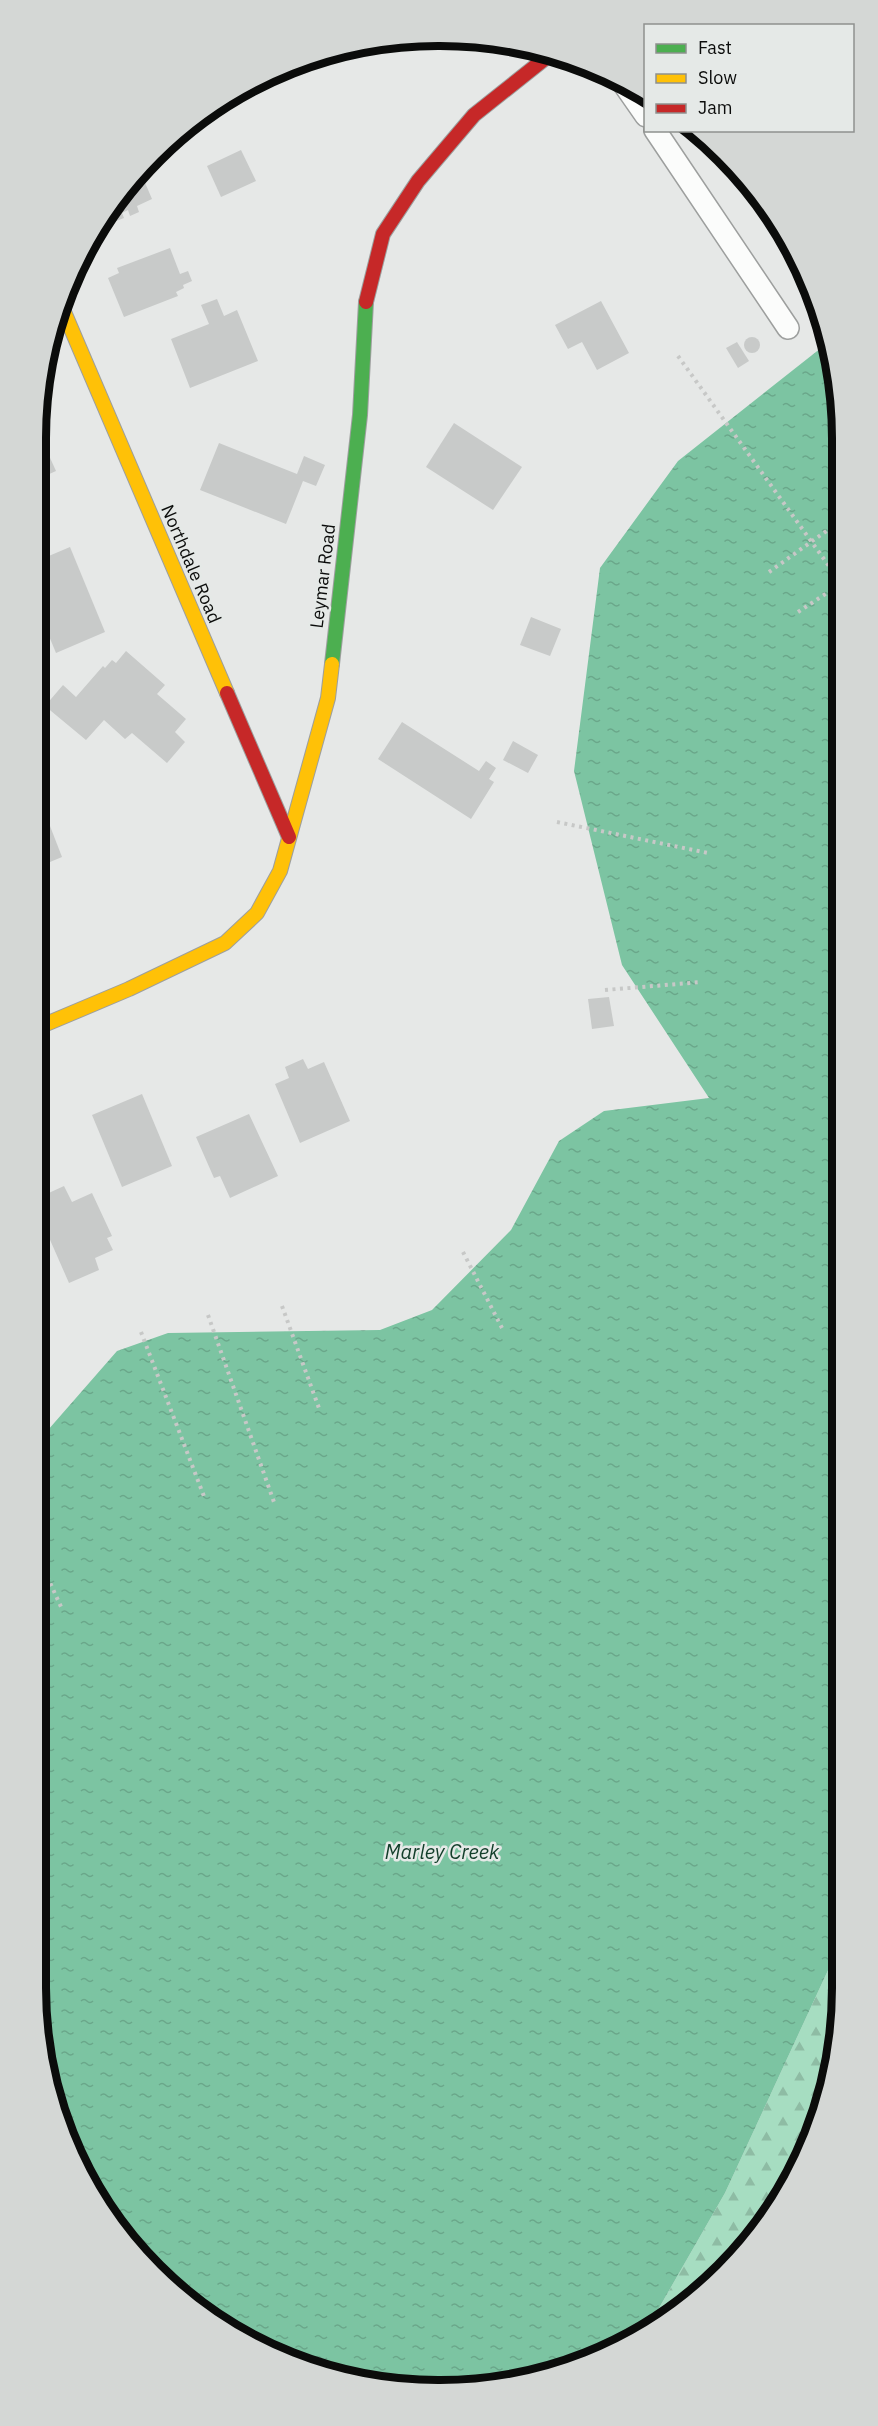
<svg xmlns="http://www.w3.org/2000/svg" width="878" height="2426" viewBox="0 0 878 2426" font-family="'IBM Plex Sans',sans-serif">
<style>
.forest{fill:url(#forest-firs)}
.water{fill:url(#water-ripples)}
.building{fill:#c8cac9}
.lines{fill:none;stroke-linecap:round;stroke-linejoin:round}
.lane-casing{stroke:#9d9f9e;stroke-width:24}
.fast-casing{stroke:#9d9f9e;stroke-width:16}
.slow-casing{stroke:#9d9f9e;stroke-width:16}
.jam-casing{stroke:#9d9f9e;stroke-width:16}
.path{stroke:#c7c8c7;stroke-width:4;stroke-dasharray:3 4.5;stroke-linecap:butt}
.lane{stroke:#fbfcfb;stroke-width:21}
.fast{stroke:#4caf50;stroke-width:14}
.slow{stroke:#ffc107;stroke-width:14}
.jam{stroke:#c62828;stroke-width:14}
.labels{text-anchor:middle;stroke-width:5;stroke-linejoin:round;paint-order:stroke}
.street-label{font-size:18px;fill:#0b0c0b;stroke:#e5e9e7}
.water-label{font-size:20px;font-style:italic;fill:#123e2a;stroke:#e5e9e7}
.rim{fill:none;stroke:#0b0c0b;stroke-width:8}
</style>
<defs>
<pattern id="forest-firs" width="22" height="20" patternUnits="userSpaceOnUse" patternTransform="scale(1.5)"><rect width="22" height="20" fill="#a6ddc1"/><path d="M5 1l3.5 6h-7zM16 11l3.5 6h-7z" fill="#8ebca4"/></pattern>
<pattern id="water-ripples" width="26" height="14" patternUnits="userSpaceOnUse" patternTransform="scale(1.5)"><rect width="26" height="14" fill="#7cc4a2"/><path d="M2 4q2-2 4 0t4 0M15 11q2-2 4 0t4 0" fill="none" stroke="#6aa78a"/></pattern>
</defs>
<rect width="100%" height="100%" fill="#e6e8e7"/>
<path class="forest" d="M842 1940V1987L828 2091 774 2211 724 2272 663 2322 647 2329 725 2193Z"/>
<path class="water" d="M821 348 829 354 839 386 842 1940 725 2193 647 2329 543 2376 465 2389 387 2387 260 2348 193 2307 136 2253 67 2141 44 2065 41 1438 117 1351 168 1333 380 1330 432 1310 511 1230 559 1141 604 1111 709 1098 622 965 574 771 600 568 678 461Z"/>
<g class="building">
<path d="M304 60 306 64 290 72 288 67Z"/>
<path d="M241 150 256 181 221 197 207 166Z"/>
<path d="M140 171 152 199 137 206 139 212 130 216 128 210 122 213 124 218 116 221 114 216 102 221 119 194Z"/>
<path d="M170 248 180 274 188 271 192 281 183 285 184 288 176 292 178 296 124 317 108 278 119 273 117 268Z"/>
<path d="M217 299 224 316 237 310 258 361 190 388 171 339 209 324 201 305Z"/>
<path d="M601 301 629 353 597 370 582 342 568 349 555 325Z"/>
<circle cx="752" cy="345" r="8"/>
<path d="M737 342 749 361 738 368 726 348Z"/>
<path d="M454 423 522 467 493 510 426 467Z"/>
<path d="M37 429 56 471 36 480V439Z"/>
<path d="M219 443 297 474 304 456 325 465 316 486 303 481 286 524 200 490Z"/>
<path d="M70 547 105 632 56 653 37 607V561Z"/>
<path d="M531 617 561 629 550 656 520 645Z"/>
<path d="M126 651 165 685 157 694 186 719 175 732 185 742 167 763 132 733 125 739 104 720 86 740 45 706 63 685 76 697 103 666 105 668 112 660 116 663Z"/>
<path d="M402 722 479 771 486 761 496 768 489 779 494 782 471 819 378 759Z"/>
<path d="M513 741 538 755 528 773 503 760Z"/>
<path d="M38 795 62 857 38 867Z"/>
<path d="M609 997 614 1026 592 1029 588 999Z"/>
<path d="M303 1059 308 1069 324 1062 350 1121 300 1143 275 1084 289 1078 285 1067Z"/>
<path d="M142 1094 172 1166 122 1187 92 1115Z"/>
<path d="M249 1114 278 1176 230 1198 220 1176 214 1178 196 1137Z"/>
<path d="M64 1186 72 1202 92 1193 112 1236 107 1238 113 1250 95 1258 99 1270 69 1283 40 1217 46 1212 40 1197Z"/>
</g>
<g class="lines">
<defs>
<g id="lane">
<path d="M623 83 646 116"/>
<path d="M655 130 788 328"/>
</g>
<path id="fast" d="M332 664 360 415 366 302"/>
<g id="slow">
<path d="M61 305 227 693"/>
<path d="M39 1027 129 989 225 943 257 913 280 871 328 698 332 664"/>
</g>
<g id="jam">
<path d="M366 302 383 234 418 181 474 115 552 53"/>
<path d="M227 693 289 837"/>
</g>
</defs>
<use href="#lane" class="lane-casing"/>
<use href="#fast" class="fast-casing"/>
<use href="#slow" class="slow-casing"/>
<use href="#jam" class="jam-casing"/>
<g class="path">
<path d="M678 356 839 580"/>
<path d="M769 572 839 522"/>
<path d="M798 612 839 585"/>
<path d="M557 822 708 853"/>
<path d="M605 990 701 982"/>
<path d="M463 1252 502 1328"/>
<path d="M282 1306 320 1411"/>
<path d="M208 1315 275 1505"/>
<path d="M141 1332 205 1499"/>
<path d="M41 1563 62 1609"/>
</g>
<use href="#lane" class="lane"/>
<use href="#fast" class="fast"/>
<use href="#slow" class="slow"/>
<use href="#jam" class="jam"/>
</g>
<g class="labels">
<g class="street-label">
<text transform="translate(191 564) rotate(67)" y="6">Northdale Road</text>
<text transform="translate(323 576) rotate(-83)" y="6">Leymar Road</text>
</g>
<g class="water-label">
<text x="442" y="1859">Marley Creek</text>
</g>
</g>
<path d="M0 0H878V2426H0ZM438 46H440A392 392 0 0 1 832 438V1988A392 392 0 0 1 440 2380H438A392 392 0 0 1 46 1988V438A392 392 0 0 1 438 46Z" fill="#d4d7d5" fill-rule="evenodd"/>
<path class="rim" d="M438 46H440A392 392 0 0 1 832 438V1988A392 392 0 0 1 440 2380H438A392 392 0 0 1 46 1988V438A392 392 0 0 1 438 46Z"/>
<rect x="644" y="24" width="210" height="108" fill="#e5e9e7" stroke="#8e918f" stroke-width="1.5"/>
<rect x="656" y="44" width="30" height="9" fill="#4caf50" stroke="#8e918f" stroke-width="1.5"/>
<text x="698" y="54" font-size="18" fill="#0b0c0b">Fast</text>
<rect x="656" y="74" width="30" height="9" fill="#ffc107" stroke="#8e918f" stroke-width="1.5"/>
<text x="698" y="84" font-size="18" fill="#0b0c0b">Slow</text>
<rect x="656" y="104" width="30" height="9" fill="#c62828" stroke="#8e918f" stroke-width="1.5"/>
<text x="698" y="114" font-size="18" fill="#0b0c0b">Jam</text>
</svg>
